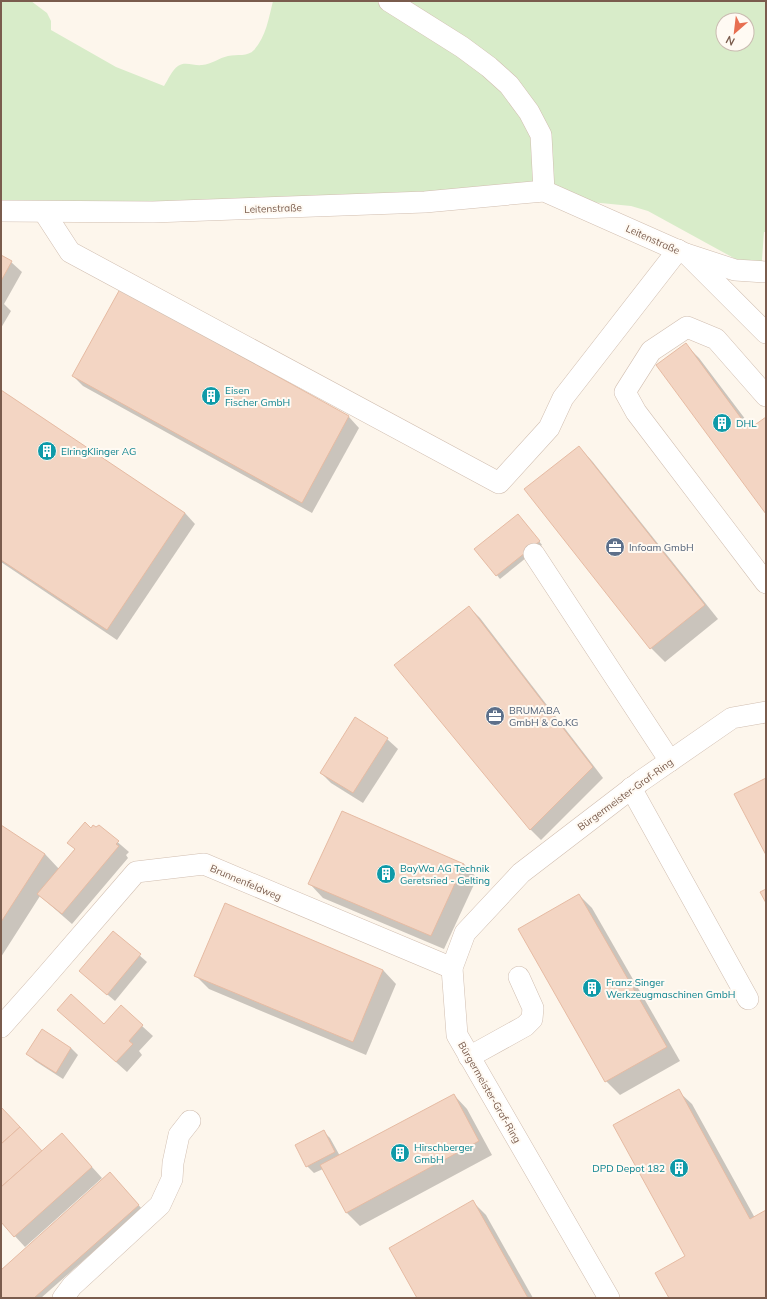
<svg xmlns="http://www.w3.org/2000/svg" width="767" height="1299" viewBox="0 0 767 1299" font-family="Mulish,sans-serif">
<style>
.green{fill:#d8ecc9;fill-rule:evenodd}
.shadow{fill:#0003}
.building{fill:#f3d5c3;stroke:#e6bba3}
.lines{fill:none;stroke-linecap:round;stroke-linejoin:round}
.minor-casing{stroke:#d1beb0;stroke-width:22}
.minor{stroke:#fff;stroke-width:21}
.labels{text-anchor:middle;stroke-width:4;stroke-linejoin:round;paint-order:stroke}
.street-label{font-size:10px;fill:#7a5c4d;stroke:#fffaf3}
.culture-label{font-size:10px;fill:#0d838f;stroke:#fffaf3;text-anchor:start}
.service-label{font-size:10px;fill:#4e5e75;stroke:#fffaf3;text-anchor:start}
</style>
<rect width="100%" height="100%" fill="#fdf6ec"/>
<path class="green" d="M1 1H31L47 13 51 21V30L116 67 164 86C168 80 172 70 178 66 185 61 194 66 202 65 212 64 219 58 228 56 237 54 248 57 254 50 266 37 269 17 273 1H766V232H764L761 273 648 211 631 206 591 202 544 191 1 211ZM723 20H747V44H723Z"/>
<g class="shadow">
<path d="M1 256 11 262 22 272 4 304 11 311 1 328Z"/>
<path d="M120 291 349 417 359 428 312 513 83 386 73 376Z"/>
<path d="M686 345 699 358 752 428 766 418V512Z"/>
<path d="M1 391 185 513 195 524 117 640 1 562Z"/>
<path d="M579 447 592 461 718 619 665 662 651 648 526 489Z"/>
<path d="M521 518 542 545 500 579 476 549Z"/>
<path d="M469 607 480 618 603 778 541 840 531 830 396 665Z"/>
<path d="M387 739 398 749 363 803 331 783 321 773Z"/>
<path d="M1 826 45 854 59 869 75 849 69 843 91 829H97L99 826 129 852 126 855 128 858 72 924 40 896 1 957Z"/>
<path d="M464 864 477 878 444 949 323 898 310 884Z"/>
<path d="M579 895 592 908 680 1061 620 1095 606 1081Z"/>
<path d="M113 932 147 962 115 1001 88 978Z"/>
<path d="M383 970 396 984 366 1055 209 989 196 976Z"/>
<path d="M69 1020 104 1026H142L153 1036 139 1051 142 1055 127 1072Z"/>
<path d="M71 1048 78 1055 63 1079 35 1061 28 1054Z"/>
<path d="M678 1091 692 1104 755 1218 766 1211V1298H670L687 1257Z"/>
<path d="M454 1095 467 1109 492 1155 360 1226 346 1212 323 1169 314 1173 307 1166 323 1131 330 1138 340 1156Z"/>
<path d="M1 1108 42 1152 72 1145 102 1178 25 1247 1 1221Z"/>
<path d="M114 1177 142 1209 41 1298H1V1271Z"/>
<path d="M473 1202 486 1215 533 1298H419Z"/>
</g>
<g class="building">
<path d="M1 255 12 261 1 281Z"/>
<path d="M120 289 349 416 302 503 72 376Z"/>
<path d="M686 343 749 429 766 417V514L656 365Z"/>
<path d="M1 390 185 513 107 630 1 560Z"/>
<path d="M579 446 705 605 650 649 524 489Z"/>
<path d="M518 514 540 541 496 576 474 549Z"/>
<path d="M469 606 593 767 530 830 394 665Z"/>
<path d="M355 717 388 738 353 793 320 773Z"/>
<path d="M766 778V855L734 794Z"/>
<path d="M342 811 464 864 431 936 308 884Z"/>
<path d="M85 822 91 828 93 825 96 827 99 825 119 841 116 844 119 846 62 914 37 894 75 849 67 843Z"/>
<path d="M1 825 45 854 1 922Z"/>
<path d="M766 889V903L760 892Z"/>
<path d="M579 894 667 1047 605 1082 518 929Z"/>
<path d="M225 903 383 970 353 1042 194 976Z"/>
<path d="M113 931 141 954 107 995 79 971Z"/>
<path d="M71 994 104 1024 121 1005 143 1025 129 1041 133 1044 116 1062 57 1010Z"/>
<path d="M42 1029 71 1048 56 1073 26 1054Z"/>
<path d="M679 1089 750 1219 766 1210V1297L764 1298H669L655 1273 685 1256 613 1125Z"/>
<path d="M454 1094 479 1141 346 1213 320 1165Z"/>
<path d="M1 1107 20 1127 1 1144Z"/>
<path d="M20 1127 42 1151 1 1187V1144Z"/>
<path d="M324 1130 335 1152 306 1167 295 1145Z"/>
<path d="M62 1133 92 1167 14 1237 1 1222V1187Z"/>
<path d="M110 1172 139 1205 34 1298H1V1270Z"/>
<path d="M473 1200 528 1298H417L389 1248Z"/>
</g>
<g class="lines">
<defs>
<g id="minor">
<path d="M389 1 462 47 489 67 509 85 529 112 541 135 544 191"/>
<path d="M1 211 153 212 425 202 544 191 686 254 735 270 766 272"/>
<path d="M44 212 70 252 499 483 549 428 563 398 678 250"/>
<path d="M690 257 766 333"/>
<path d="M766 396 716 339 687 327 651 351 625 392 636 412 766 583"/>
<path d="M534 554 670 761"/>
<path d="M631 788 748 999"/>
<path d="M1 1027 40 983 136 872 204 864 452 968"/>
<path d="M469 1057 525 1026 532 1019 533 1008 519 977"/>
<path d="M63 1298 72 1286 160 1205 172 1179 173 1163 179 1135 190 1121"/>
<path d="M609 1298 457 1035 452 968 465 933 521 873 641 781 732 718 766 712"/>
</g>
</defs>
<use href="#minor" class="minor-casing"/>
<use href="#minor" class="minor"/>
</g>
<defs>
<symbol id="building-disc" viewBox="-11 -11 22 22"><circle r="9.5" fill="#0f9aa8" stroke="#fffaf3"/><path d="M-4-6H4V6H1V3H-1V6H-4ZM-2.5-4.3h1.7v1.8h-1.7ZM.8-4.3h1.7v1.8H.8ZM-2.5-1h1.7V.8h-1.7ZM.8-1h1.7V.8H.8Z" fill="#fff"/></symbol>
<symbol id="office-disc" viewBox="-11 -11 22 22"><circle r="9.5" fill="#5c6f8a" stroke="#fffaf3"/><path d="M-6-3h4V-5.5h4V-3h4V5H-6ZM-1-4.5V-3h2v-1.5ZM-6 0V1H6V0Z" fill="#fff"/></symbol>
</defs>
<g fill-rule="evenodd">
<use href="#building-disc" x="200" y="385" width="22" height="22"/>
<use href="#building-disc" x="711" y="412" width="22" height="22"/>
<use href="#building-disc" x="36" y="440" width="22" height="22"/>
<use href="#office-disc" x="604" y="536" width="22" height="22"/>
<use href="#office-disc" x="484" y="705" width="22" height="22"/>
<use href="#building-disc" x="375" y="863" width="22" height="22"/>
<use href="#building-disc" x="581" y="977" width="22" height="22"/>
<use href="#building-disc" x="389" y="1142" width="22" height="22"/>
<use href="#building-disc" x="668" y="1157" width="22" height="22"/>
</g>
<g class="labels">
<g class="street-label">
<text transform="translate(273 208) rotate(-2)" y="4">Leitenstraße</text>
<text transform="translate(653 239) rotate(24)" y="4">Leitenstraße</text>
<text transform="translate(625 794) rotate(-36)" y="4">Bürgermeister-Graf-Ring</text>
<text transform="translate(246 882) rotate(23)" y="4">Brunnenfeldweg</text>
<text transform="translate(490 1092) rotate(60)" y="4">Bürgermeister-Graf-Ring</text>
</g>
<g class="culture-label">
<text x="225" y="394">Eisen<tspan x="225" dy="12">Fischer GmbH</tspan></text>
<text x="736" y="427">DHL</text>
<text x="61" y="455">ElringKlinger AG</text>
<text x="400" y="872">BayWa AG Technik<tspan x="400" dy="12">Geretsried - Gelting</tspan></text>
<text x="606" y="986">Franz Singer<tspan x="606" dy="12">Werkzeugmaschinen GmbH</tspan></text>
<text x="414" y="1151">Hirschberger<tspan x="414" dy="12">GmbH</tspan></text>
<text x="665" y="1172" text-anchor="end">DPD Depot 182</text>
</g>
<g class="service-label">
<text x="629" y="551">Infoam GmbH</text>
<text x="509" y="714">BRUMABA<tspan x="509" dy="12">GmbH &amp; Co.KG</tspan></text>
</g>
</g>
<rect width="767" height="1299" fill="none" stroke="#7a5c4d" stroke-width="4"/>
<g transform="translate(735 32) rotate(208)"><circle r="19" fill="#fffaf3" stroke="#cabbb1"/>
<path d="M0-3L7 15L0 10L-7 15Z" fill="#e76f51"/>
<text y="-6" font-size="11" font-weight="bold" text-anchor="middle" fill="#7a5c4d">N</text>
</g>
</svg>
